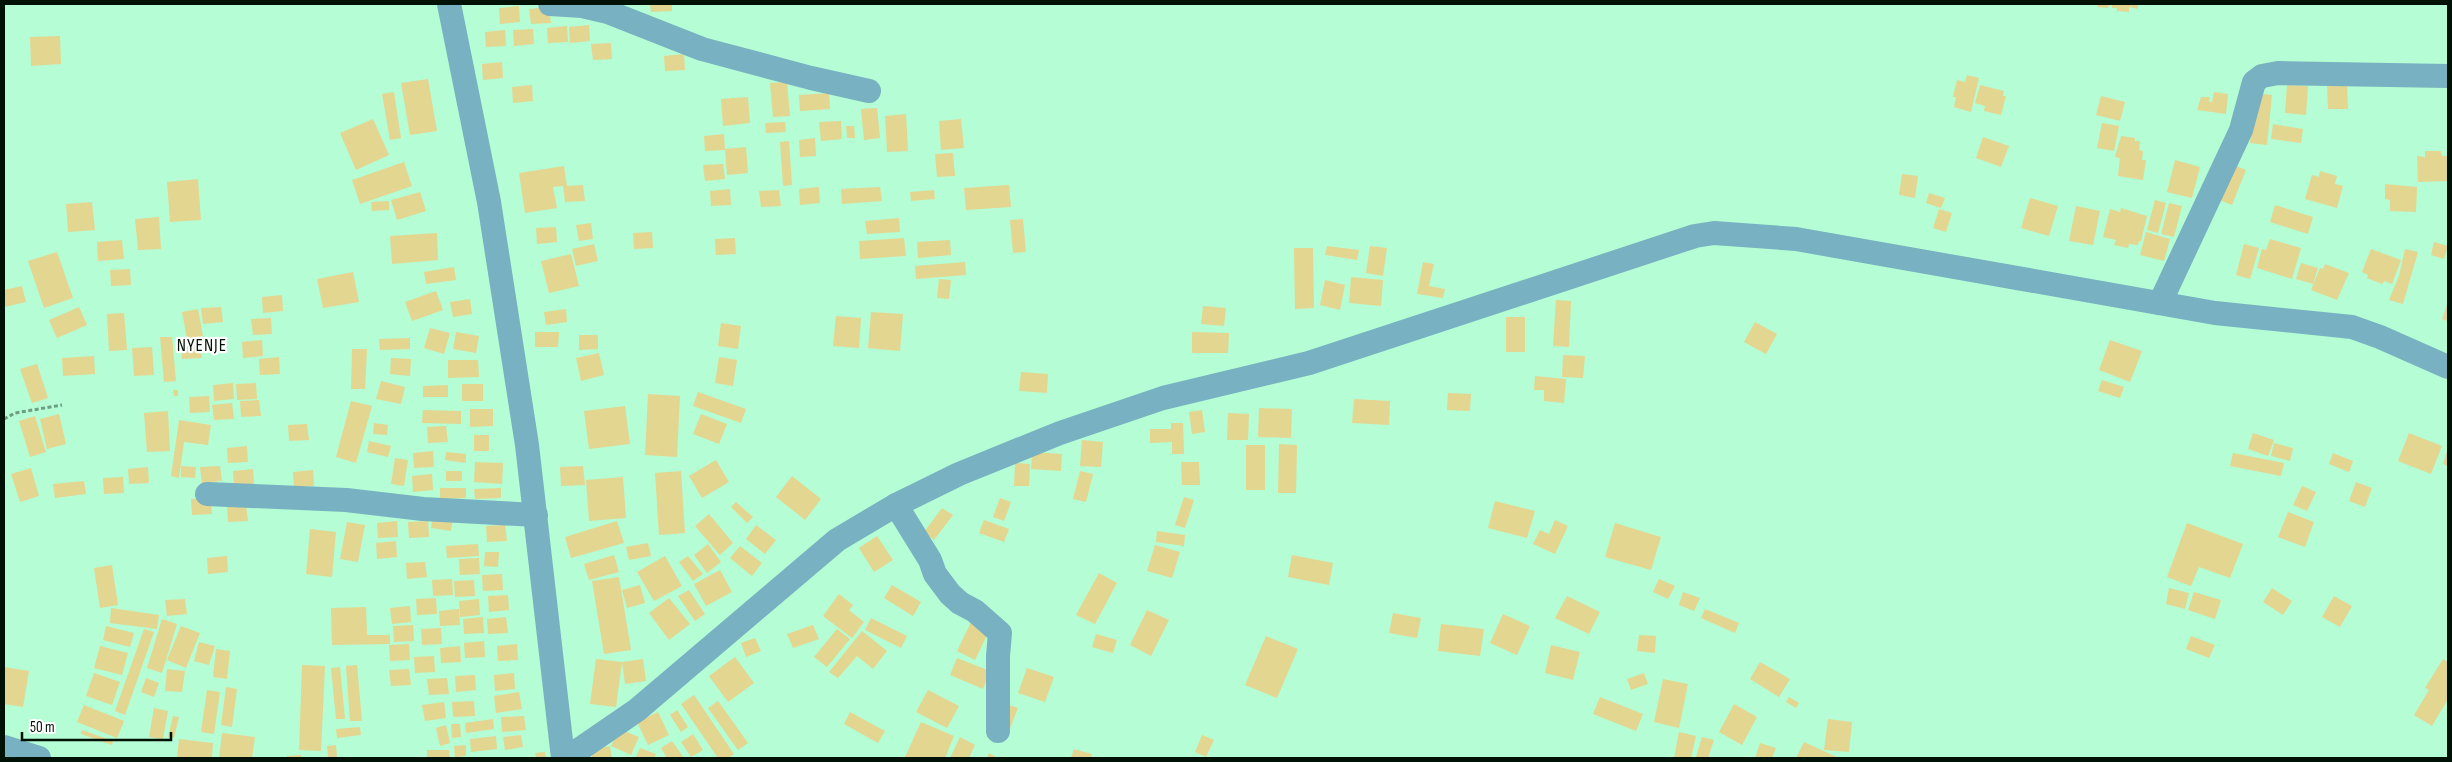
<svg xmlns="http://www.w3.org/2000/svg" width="2452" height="762" viewBox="0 0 2452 762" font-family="'Sofia Sans Condensed',sans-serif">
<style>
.building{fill:#e3d690}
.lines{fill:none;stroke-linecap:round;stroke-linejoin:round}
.path{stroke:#6c9e81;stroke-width:3;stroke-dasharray:4 2.5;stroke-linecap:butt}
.minor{stroke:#77b1c2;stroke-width:24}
.labels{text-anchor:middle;stroke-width:4.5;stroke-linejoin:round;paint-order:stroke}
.quarter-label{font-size:18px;letter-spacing:1px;fill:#001105;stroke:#fff}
</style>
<rect width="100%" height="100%" fill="#b5fdd4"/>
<g class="building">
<path d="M650 4H672V11L651 12Z"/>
<path d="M2098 4H2109L2108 8 2097 7Z"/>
<path d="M2109 4H2138V9L2129 7V12L2117 11V8H2112V5Z"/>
<path d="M519 6 520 22 500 24 499 8Z"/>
<path d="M549 7 551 23 531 24 529 9Z"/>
<path d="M589 25 590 41 570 43 569 27Z"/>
<path d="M567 26 568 42 548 43 547 28Z"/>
<path d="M533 29 534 44 514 46 513 30Z"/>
<path d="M505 30 506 46 486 47 485 32Z"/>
<path d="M60 36 61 64 31 66 30 37Z"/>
<path d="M611 43 612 59 593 60 591 44Z"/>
<path d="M684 54 685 70 665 71 664 56Z"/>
<path d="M502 62 503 78 483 80 482 64Z"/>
<path d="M1967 75 1979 78 1971 112 1954 107 1956 97H1953L1957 80 1965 82Z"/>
<path d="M428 79 437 131 410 135 401 83Z"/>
<path d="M787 82 790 116 773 117 770 83Z"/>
<path d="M2327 83H2347L2348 109H2328Z"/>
<path d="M532 85 533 101 513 103 512 87Z"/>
<path d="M1980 85 2004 91 2003 96H2006L2001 115 1984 111 1985 106 1975 103Z"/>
<path d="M2287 85 2308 86 2306 115 2285 113Z"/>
<path d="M394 92 401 138 390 140 382 94Z"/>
<path d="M2214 92 2228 94 2226 114 2197 110 2201 97H2210L2209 102H2212Z"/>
<path d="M829 93 830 109 800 111 799 95Z"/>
<path d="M2255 93 2272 95 2267 145 2250 143Z"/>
<path d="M2101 96 2125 102 2120 121 2096 115Z"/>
<path d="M748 97 750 123 723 126 721 99Z"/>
<path d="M877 108 880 138 864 140 861 109Z"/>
<path d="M906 114 908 151 887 152 885 116Z"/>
<path d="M373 119 389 155 356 170 340 133Z"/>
<path d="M961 119 964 148 941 150 939 121Z"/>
<path d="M841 121 842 139 821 141 819 122Z"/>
<path d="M785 122 786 132 766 133 765 123Z"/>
<path d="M2102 123 2119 126 2114 151 2097 148Z"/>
<path d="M2273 124 2303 129 2301 143 2271 139Z"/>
<path d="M846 126H854L855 138H847Z"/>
<path d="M724 134 725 150 705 151 704 136Z"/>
<path d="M2121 136 2135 138V141H2140L2139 150 2143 151 2142 160H2146L2143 180 2118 176 2120 158 2115 157Z"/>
<path d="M1983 137 2009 146 2001 167 1976 158Z"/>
<path d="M815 138 816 156 800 157 799 140Z"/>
<path d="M789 141 792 185 783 186 780 142Z"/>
<path d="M746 147 748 173 727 175 725 149Z"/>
<path d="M2425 151H2441L2442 156H2448V181L2418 182 2417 156 2425 157Z"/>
<path d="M953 153 955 176 937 177 935 154Z"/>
<path d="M2175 160 2200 167 2192 198 2167 192Z"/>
<path d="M404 162 412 186 360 204 352 180Z"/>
<path d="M723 164 725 179 705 181 703 165Z"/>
<path d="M2231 164 2246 170 2232 205 2217 199Z"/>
<path d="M564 166 567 186 583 185 585 201 565 202 563 186 553 187 557 208 525 213 519 173Z"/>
<path d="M2320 171 2337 176 2335 184 2343 186 2337 208 2305 199 2312 175 2319 177Z"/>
<path d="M1902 174 1918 176 1915 198 1899 195Z"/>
<path d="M198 179 201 220 170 222 167 182Z"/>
<path d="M2385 184 2417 187 2416 212 2390 211V200L2385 199Z"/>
<path d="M1009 185 1011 207 966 210 964 188Z"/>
<path d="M819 187 820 203 800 205 799 189Z"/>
<path d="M880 187 882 201 842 204 841 189Z"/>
<path d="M730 189 731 205 711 206 710 191Z"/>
<path d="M779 190 781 206 761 207 759 191Z"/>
<path d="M934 190 935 199 911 201 910 192Z"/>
<path d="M420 192 426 211 397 220 391 200Z"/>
<path d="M1929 193 1945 198 1941 208 1926 203Z"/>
<path d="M2030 198 2058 206 2049 236 2021 228Z"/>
<path d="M2155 200 2166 203 2158 233 2147 230Z"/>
<path d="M389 201V210L372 211 371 202Z"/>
<path d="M92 202 95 230 68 232 66 204Z"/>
<path d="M2169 203 2182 206 2174 237 2161 234Z"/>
<path d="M2275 205 2313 217 2308 234 2270 222Z"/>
<path d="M2076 206 2100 211 2093 245 2069 241Z"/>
<path d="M2121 208 2147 216 2141 241H2139L2138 245 2129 244 2128 248 2114 245 2116 240 2103 237 2110 209 2120 212Z"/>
<path d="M1939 209 1952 213 1946 232 1933 228Z"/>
<path d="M159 217 161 249 138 250 135 219Z"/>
<path d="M899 218 900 232 867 234 865 221Z"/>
<path d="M1023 219 1026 252 1013 253 1010 220Z"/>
<path d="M591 223 593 239 579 241 576 225Z"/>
<path d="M556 227 557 242 537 244 536 228Z"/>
<path d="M652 232 653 248 634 249 633 233Z"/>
<path d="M2146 232 2170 239 2164 261 2140 255Z"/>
<path d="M437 233 438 260 392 264 390 236Z"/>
<path d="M735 238 736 254 716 255 715 239Z"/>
<path d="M904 238 906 256 860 259 859 241Z"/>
<path d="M2270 239 2301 248 2292 279 2257 268 2262 249 2266 250Z"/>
<path d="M122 240 124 259 98 261 97 242Z"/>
<path d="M950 240 951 255 918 258 917 242Z"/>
<path d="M2434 242 2448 246 2444 259 2431 255Z"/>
<path d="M594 244 598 261 576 266 572 249Z"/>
<path d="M2244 244 2259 248 2250 279 2236 275Z"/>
<path d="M1327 246 1359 250 1357 260 1325 255Z"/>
<path d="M1370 246 1387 248 1383 276 1366 273Z"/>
<path d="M1294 248H1313L1314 308 1295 309Z"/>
<path d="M2371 249 2401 260 2392 284 2384 281 2382 284 2367 278 2368 275 2362 272Z"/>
<path d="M2405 249 2418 252 2403 304 2389 300 2399 276Z"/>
<path d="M57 252 73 298 44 308 28 261Z"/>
<path d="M571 254 579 286 549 293 541 261Z"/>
<path d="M965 262 966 275 916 279 915 266Z"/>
<path d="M1423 262 1434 264 1429 286 1445 289 1443 298 1417 294Z"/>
<path d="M2301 263 2318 268 2313 284 2296 279Z"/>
<path d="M2325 264 2349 273 2337 300 2311 290 2320 268 2323 269Z"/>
<path d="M454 267 456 280 426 284 424 272Z"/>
<path d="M130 269 131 285 111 286 110 270Z"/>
<path d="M353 272 359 302 323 308 317 279Z"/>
<path d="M1351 277 1383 280 1381 306 1349 303Z"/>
<path d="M939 279 951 280 949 299 937 298Z"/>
<path d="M1325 280 1345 285 1340 310 1320 305Z"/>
<path d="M22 286 26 302 4 307V290Z"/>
<path d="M436 291 443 310 412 321 405 302Z"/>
<path d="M282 295 283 311 263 313 262 297Z"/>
<path d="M470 299 472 314 453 317 450 302Z"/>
<path d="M1556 300 1571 301 1569 347 1553 346Z"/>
<path d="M2448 302V321L2442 319Z"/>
<path d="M1203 306 1226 308 1224 326 1201 324Z"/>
<path d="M79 307 87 325 57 338 49 320Z"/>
<path d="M221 307 223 322 203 324 201 308Z"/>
<path d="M198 309 203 336 187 339 182 312Z"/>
<path d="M566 309 567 322 546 325 544 312Z"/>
<path d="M871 312 903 314 900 351 868 348Z"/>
<path d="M124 313 127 350 109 351 107 314Z"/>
<path d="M836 316 861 318 859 348 833 346Z"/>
<rect x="1506" y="317" width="19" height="35"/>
<path d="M271 318 272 334 253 335 251 319Z"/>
<path d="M1755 322 1777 334 1766 354 1744 342Z"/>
<path d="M721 323 741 326 738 349 718 346Z"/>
<path d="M430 328 450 333 444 354 424 348Z"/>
<path d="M456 332 479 336 476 353 453 349Z"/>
<path d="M535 332H559L558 347H535Z"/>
<path d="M1192 332 1229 333 1228 353H1192Z"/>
<path d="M579 335H598V349L579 350Z"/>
<path d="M160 337H172L176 381 164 382Z"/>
<path d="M410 338V349L380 350 379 339Z"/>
<path d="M262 340 263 356 243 358 242 342Z"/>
<path d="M2110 340 2142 351 2130 382 2099 370Z"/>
<path d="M201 342 202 358 182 359 181 343Z"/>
<path d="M152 347 154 375 134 376 132 348Z"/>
<path d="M352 349H367L365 389H351Z"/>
<path d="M599 353 604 375 581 381 576 358Z"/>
<path d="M1563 355 1585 356 1583 378 1562 377Z"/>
<path d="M94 356 95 374 63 376 62 358Z"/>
<path d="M279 357 280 374 260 375 259 359Z"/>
<path d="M719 357 737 360 733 386 715 383Z"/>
<path d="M391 358 411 359 410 376 390 374Z"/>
<path d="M448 360H478L479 377 448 378Z"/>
<path d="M37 364 48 398 32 403 20 369Z"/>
<path d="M1021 372 1048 374 1047 393 1019 391Z"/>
<path d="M1535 376 1566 379 1564 403 1544 401V390H1534Z"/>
<path d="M2102 380 2124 387 2120 398 2098 391Z"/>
<path d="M381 381 405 387 401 404 376 399Z"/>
<path d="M233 383 234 399 214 401 213 385Z"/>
<path d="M256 383 257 399 237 400 236 384Z"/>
<rect x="462" y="384" width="21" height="17"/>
<path d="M448 385V397H423V386Z"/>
<path d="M173 390H178V396H174Z"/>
<path d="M698 392 746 409 741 423 693 406Z"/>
<path d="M1448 393 1471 394 1470 411 1447 410Z"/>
<path d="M648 394 680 396 677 457 645 455Z"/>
<path d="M209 396 210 412 190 413 189 397Z"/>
<path d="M1354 399 1390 401 1389 425 1352 423Z"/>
<path d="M259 400 261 416 241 417 240 401Z"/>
<path d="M351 401 372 406 356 463 336 457Z"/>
<path d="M232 403 234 419 214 420 212 405Z"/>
<path d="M625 406 630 444 589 449 584 411Z"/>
<path d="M1259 408 1292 409 1291 438 1258 437Z"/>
<path d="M470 409H493V426L470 427Z"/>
<path d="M423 410 461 411V424L422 423Z"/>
<path d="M1202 410 1205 432 1192 434 1189 412Z"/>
<path d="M168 411 170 451 147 452 144 413Z"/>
<path d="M1228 413 1249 414 1248 440H1227Z"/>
<path d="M59 414 66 444 47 449 40 419Z"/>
<path d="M701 414 727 424 719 444 693 434Z"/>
<path d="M35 416 46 452 30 457 19 421Z"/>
<path d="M179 420 211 425 208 445 184 442 179 478 171 476Z"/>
<path d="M374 423 388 425 387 435 373 434Z"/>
<path d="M1171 423H1183L1184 454H1172V442L1150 443V429H1171Z"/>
<path d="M307 424 309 440 289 441 288 425Z"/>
<path d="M446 426 448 442 428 443 427 427Z"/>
<path d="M2253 433 2274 440 2268 456 2248 449Z"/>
<path d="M2409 433 2442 446 2431 474 2398 461Z"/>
<rect x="474" y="435" width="15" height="16"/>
<path d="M1082 440 1103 442 1101 467 1080 466Z"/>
<path d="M369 441 391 446 388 457 367 452Z"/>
<path d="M2274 443 2293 448 2290 461 2271 456Z"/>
<path d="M1279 444 1297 445 1296 493H1278Z"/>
<rect x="1246" y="445" width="19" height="45"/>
<path d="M247 446 248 462 228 463 227 448Z"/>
<path d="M2448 448V466L2443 464Z"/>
<path d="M433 451 434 467 414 468 413 453Z"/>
<path d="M446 452 466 454V463L445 460Z"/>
<path d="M1032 452 1062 454 1061 471 1031 469Z"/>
<path d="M2233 453 2284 463 2281 476 2230 466Z"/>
<path d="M2333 453 2353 461 2349 472 2329 464Z"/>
<path d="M395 458 408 460 404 486 391 484Z"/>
<path d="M716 460 729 482 702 498 689 476Z"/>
<path d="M475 462 503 463 502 484 474 482Z"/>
<path d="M1181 462H1199L1200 485H1182Z"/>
<path d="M1015 463 1030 464 1029 486H1014Z"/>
<path d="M181 466 196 467 195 478 181 477Z"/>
<path d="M220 466 222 481 202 483 200 467Z"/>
<path d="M583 466 585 485 561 486 560 467Z"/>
<path d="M148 467 149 483 129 484 128 469Z"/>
<path d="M31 468 39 496 20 502 11 474Z"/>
<path d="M253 469 254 485 234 486 233 471Z"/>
<path d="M313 470 314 486 294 487 293 472Z"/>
<rect x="446" y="471" width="16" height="10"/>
<path d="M681 471 685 533 659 535 655 473Z"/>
<path d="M1080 471 1093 474 1086 502 1073 499Z"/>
<path d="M432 474 433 490 413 492 412 476Z"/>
<path d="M792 476 821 499 805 520 776 497Z"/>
<path d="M123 477 124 493 104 494 103 478Z"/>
<path d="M623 477 626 518 589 521 586 480Z"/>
<path d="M84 481 86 494 55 498 53 484Z"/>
<path d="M2356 482 2372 488 2365 507 2349 501Z"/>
<path d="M2302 486 2316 492 2307 511 2293 505Z"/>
<path d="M440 488H466V498L440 499Z"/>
<path d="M501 488V498L475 499 474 489Z"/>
<path d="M1184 497 1194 500 1185 528 1175 525Z"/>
<path d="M211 498 212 514 192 515 191 499Z"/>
<path d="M1000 498 1011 502 1004 521 993 517Z"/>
<path d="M1495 501 1535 511 1527 538 1488 528Z"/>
<path d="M736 502 753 517 747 523 731 507Z"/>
<path d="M246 505 248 521 228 522 227 506Z"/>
<path d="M942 508 953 515 934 540 924 532Z"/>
<path d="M2288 512 2314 522 2305 547 2278 537Z"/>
<path d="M709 514 733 543 720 555 695 526Z"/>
<path d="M433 515 453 518 451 531 431 528Z"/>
<path d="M984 520 1009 529 1004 542 979 533Z"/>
<path d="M1555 520 1568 526 1555 554 1533 544 1540 530 1549 534Z"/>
<path d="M397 521 398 537 378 538 377 523Z"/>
<path d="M428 521 429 537 409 538 408 522Z"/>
<path d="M617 521 624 543 571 558 565 537Z"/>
<path d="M347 522 365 525 358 562 340 559Z"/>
<path d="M1615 523 1661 537 1651 570 1605 557Z"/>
<path d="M2187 523 2243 544 2230 578 2199 567 2191 586 2167 577Z"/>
<path d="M505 525 507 541 487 542 486 526Z"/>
<path d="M756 525 776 540 765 554 746 539Z"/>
<path d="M310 529 336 532 332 577 306 574Z"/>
<path d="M1157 531 1185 535 1184 546 1156 542Z"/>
<path d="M877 536 893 560 874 572 859 548Z"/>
<path d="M396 541 397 557 377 559 376 543Z"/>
<path d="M648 543 651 556 629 560 626 547Z"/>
<path d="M478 544 479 556 447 558 446 546Z"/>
<path d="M708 544 721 562 707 573 694 555Z"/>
<path d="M1155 545 1180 552 1172 578 1147 571Z"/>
<path d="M740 546 762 563 752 576 730 558Z"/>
<path d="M485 552H499L498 567 484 566Z"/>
<path d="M614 555 619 572 589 580 584 564Z"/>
<path d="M1292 555 1333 563 1329 585 1288 577Z"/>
<path d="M227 556 228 572 208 574 207 558Z"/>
<path d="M665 556 682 586 654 601 637 572Z"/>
<path d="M688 556 703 574 693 581 679 562Z"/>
<path d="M479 558 480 574 460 575 459 559Z"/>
<path d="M425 562 427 577 407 579 406 563Z"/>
<path d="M112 565 118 605 100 608 94 568Z"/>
<path d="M720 570 732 592 706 606 694 584Z"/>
<path d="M1099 573 1117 583 1095 624 1076 615Z"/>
<path d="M502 574 503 590 483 591 482 575Z"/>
<path d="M619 577 631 650 604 654 592 581Z"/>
<path d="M452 579 453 595 433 596 432 580Z"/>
<path d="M1659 579 1675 586 1668 599 1653 592Z"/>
<path d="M474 580 475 596 455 597 454 581Z"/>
<path d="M640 585 645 603 627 608 622 590Z"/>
<path d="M892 585 921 602 913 616 884 598Z"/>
<path d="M2169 588 2189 593 2185 609 2166 604Z"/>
<path d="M2272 588 2292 601 2283 615 2263 602Z"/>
<path d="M689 590 705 614 695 621 678 596Z"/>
<path d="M1683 592 1700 598 1694 611 1679 605Z"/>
<path d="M2194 592 2221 600 2215 619 2188 610Z"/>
<path d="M839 594 853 605 849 610 864 622 852 638 823 616Z"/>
<path d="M508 595 509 610 489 612 488 596Z"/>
<path d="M1567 596 1600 612 1589 634 1555 618Z"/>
<path d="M2334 596 2352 606 2340 627 2322 617Z"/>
<path d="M436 598 437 614 417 615 416 599Z"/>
<path d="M669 598 690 624 669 640 649 613Z"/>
<path d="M185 599 187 614 167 616 165 600Z"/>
<path d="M479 599 480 615 460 617 459 601Z"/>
<path d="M410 606 411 622 392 624 390 608Z"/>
<path d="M366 607 367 635H390V644L332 645 331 608Z"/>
<path d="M111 608 159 615 157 629 110 623Z"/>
<path d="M459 609 460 625 440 626 439 611Z"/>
<path d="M1705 609 1739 623 1735 633 1701 618Z"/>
<path d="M1147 610 1169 620 1151 656 1130 645Z"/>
<path d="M1393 613 1421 618 1417 638 1389 633Z"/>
<path d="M1503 614 1530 626 1517 655 1490 643Z"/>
<path d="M483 617 484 633 464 634 463 619Z"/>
<path d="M506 617 508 633 488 634 487 619Z"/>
<path d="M871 618 907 636 901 648 865 630Z"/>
<path d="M973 618 991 627 975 660 957 651Z"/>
<path d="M162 619 177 624 162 673 147 668Z"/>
<path d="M1441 624 1484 629 1480 656 1438 651Z"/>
<path d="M413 625 414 641 394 642 393 626Z"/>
<path d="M813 625 819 639 793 648 787 634Z"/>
<path d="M106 626 134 633 130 647 103 640Z"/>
<path d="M181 626 200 633 186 668 167 660Z"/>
<path d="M441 628 442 644 422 645 421 629Z"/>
<path d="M144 629 154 632 125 715 115 711Z"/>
<path d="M837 629 850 639 827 667 814 657Z"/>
<path d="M862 631 887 651 873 669 857 656 838 678 829 672Z"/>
<path d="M1096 634 1117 640 1113 653 1092 647Z"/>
<path d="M1639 635 1656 636 1655 653 1637 651Z"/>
<path d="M1266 636 1298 649 1277 698 1245 685Z"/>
<path d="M2191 636 2215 645 2209 658 2186 649Z"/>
<path d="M755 638 761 651 746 657 741 643Z"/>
<path d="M484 641 485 657 465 658 464 643Z"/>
<path d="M199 642 215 646 209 665 194 661Z"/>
<path d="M409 644 410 660 390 661 389 645Z"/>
<path d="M517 644 518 660 498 661 497 646Z"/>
<path d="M1551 645 1580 652 1573 680 1545 673Z"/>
<path d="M100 646 128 653 122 675 94 668Z"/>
<path d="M460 646 461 662 441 663 440 648Z"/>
<path d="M216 649 230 651 227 679 213 677Z"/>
<path d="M434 656 435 672 415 673 414 657Z"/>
<path d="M735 657 754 683 728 702 709 676Z"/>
<path d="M957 658 990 671 983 689 950 675Z"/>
<path d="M596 659 622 662 643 659 646 681 625 684 622 662 616 707 590 704Z"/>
<path d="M2443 659 2448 662V699L2432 726 2414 715 2429 690 2425 688Z"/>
<path d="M1760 662 1790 679 1779 697 1750 679Z"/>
<path d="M302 665 325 666 321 751 299 750Z"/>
<path d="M357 665 362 721H350L346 666Z"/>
<path d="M4 667 29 671 23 707 4 704Z"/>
<path d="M340 667 345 719H336L331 668Z"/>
<path d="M1027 668 1054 677 1045 702 1018 693Z"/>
<path d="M167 669 185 671 182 692 165 691Z"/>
<path d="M409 669 411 685 391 686 389 670Z"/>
<path d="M94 673 120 682 112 705 86 696Z"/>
<path d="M514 673 515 689 495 691 494 675Z"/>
<path d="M1644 673 1648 684 1631 690 1627 679Z"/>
<path d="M475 675 476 690 456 692 455 676Z"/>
<path d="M146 678 159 683 154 697 141 692Z"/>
<path d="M447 678 449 694 429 695 427 679Z"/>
<path d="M1663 679 1688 684 1679 728 1654 722Z"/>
<path d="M226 687 237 689 232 727 221 725Z"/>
<path d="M207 690 220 692 214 734 201 732Z"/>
<path d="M928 690 959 706 947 728 916 712Z"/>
<path d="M519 692 522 709 496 713 494 696Z"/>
<path d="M694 695 734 754 729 758H718L681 704Z"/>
<path d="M1600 697 1643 714 1636 731 1593 714Z"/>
<path d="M1789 697 1799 703 1796 708 1786 702Z"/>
<path d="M474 701 475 716 453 717 452 702Z"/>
<path d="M718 701 748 743 738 750 708 708Z"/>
<path d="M444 702 446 718 425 721 422 705Z"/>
<path d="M1734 704 1757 717 1742 745 1719 732Z"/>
<path d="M84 705 124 721 117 738 77 722Z"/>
<path d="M1009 705 1018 708 1009 731Z"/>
<path d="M154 708 168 711 163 739 149 737Z"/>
<path d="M677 710 688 727 681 732 670 715Z"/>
<path d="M658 712 669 735 648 745 637 722Z"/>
<path d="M850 712 885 731 878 743 844 724Z"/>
<path d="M173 716 179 717 174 738 168 737Z"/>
<path d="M524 716 526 730 502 732 501 717Z"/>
<path d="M493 719 494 729 466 733 465 723Z"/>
<path d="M1828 719 1852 722 1849 752 1824 750Z"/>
<path d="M921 722 954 736 945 758 905 757Z"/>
<path d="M451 724H460L461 737 452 738Z"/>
<path d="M446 725 450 743 440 746 436 728Z"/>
<path d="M360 727 361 735 337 738 336 729Z"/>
<path d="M619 729 639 737 631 755 611 746Z"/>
<path d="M82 730 113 741 112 745 81 734Z"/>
<path d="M1679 732 1696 736 1691 758H1674Z"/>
<path d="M222 733 255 737 252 758H219Z"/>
<path d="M693 734 703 750 691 757 681 742Z"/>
<path d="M521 735 523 747 505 750 503 737Z"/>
<path d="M1202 735 1214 740 1206 757 1195 752Z"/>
<path d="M496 736 497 749 471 752 470 739Z"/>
<path d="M960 737 975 745 969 758H950Z"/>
<path d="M1702 737 1714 740 1708 758 1696 757Z"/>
<path d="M179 739 213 743 212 758H177Z"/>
<path d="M672 741 684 758H667L661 748Z"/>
<path d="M1804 742 1839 758H1796Z"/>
<path d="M1760 743 1776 748 1772 758H1755Z"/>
<path d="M336 745 337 758H328L327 746Z"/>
<path d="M466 745V756L455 757 454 746Z"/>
<path d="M610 746 612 758H592L591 750Z"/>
<path d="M640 748 656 754 654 758 636 757Z"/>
<path d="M1074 749 1092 754 1091 758H1071Z"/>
<path d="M427 750H449L450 758H427Z"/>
<path d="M545 752 546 758H536L535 753Z"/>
<path d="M989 753 998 758H987Z"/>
<path d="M301 755V758H287V756Z"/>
</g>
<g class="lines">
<path class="path" d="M4 419 15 413 62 405"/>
<g class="minor">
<path d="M449 4 489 202 527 445 563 758"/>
<path d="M550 4 582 6 608 12 702 49 811 78 869 91"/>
<path d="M2160 303 2241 130 2254 82 2262 76 2278 73 2448 76"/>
<path d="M207 494 346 500 423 509 536 515"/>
<path d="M896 505 930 560 935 574 950 594 960 603 975 611 1000 633 998 656V731"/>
<path d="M4 747 39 758"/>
<path d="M567 758 637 710 837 540 896 505 959 474 1060 433 1163 398 1309 363 1695 236 1714 233 1796 239 2215 313 2352 327 2380 337 2448 367"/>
</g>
</g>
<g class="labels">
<g class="quarter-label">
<text x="202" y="351">NYENJE</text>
</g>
</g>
<rect width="2452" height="762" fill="none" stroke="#001105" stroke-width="10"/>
<path d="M22 732v8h149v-8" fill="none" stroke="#001105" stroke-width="2.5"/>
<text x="30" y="732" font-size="15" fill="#001105" stroke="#ffffff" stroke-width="4" paint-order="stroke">50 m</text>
</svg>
